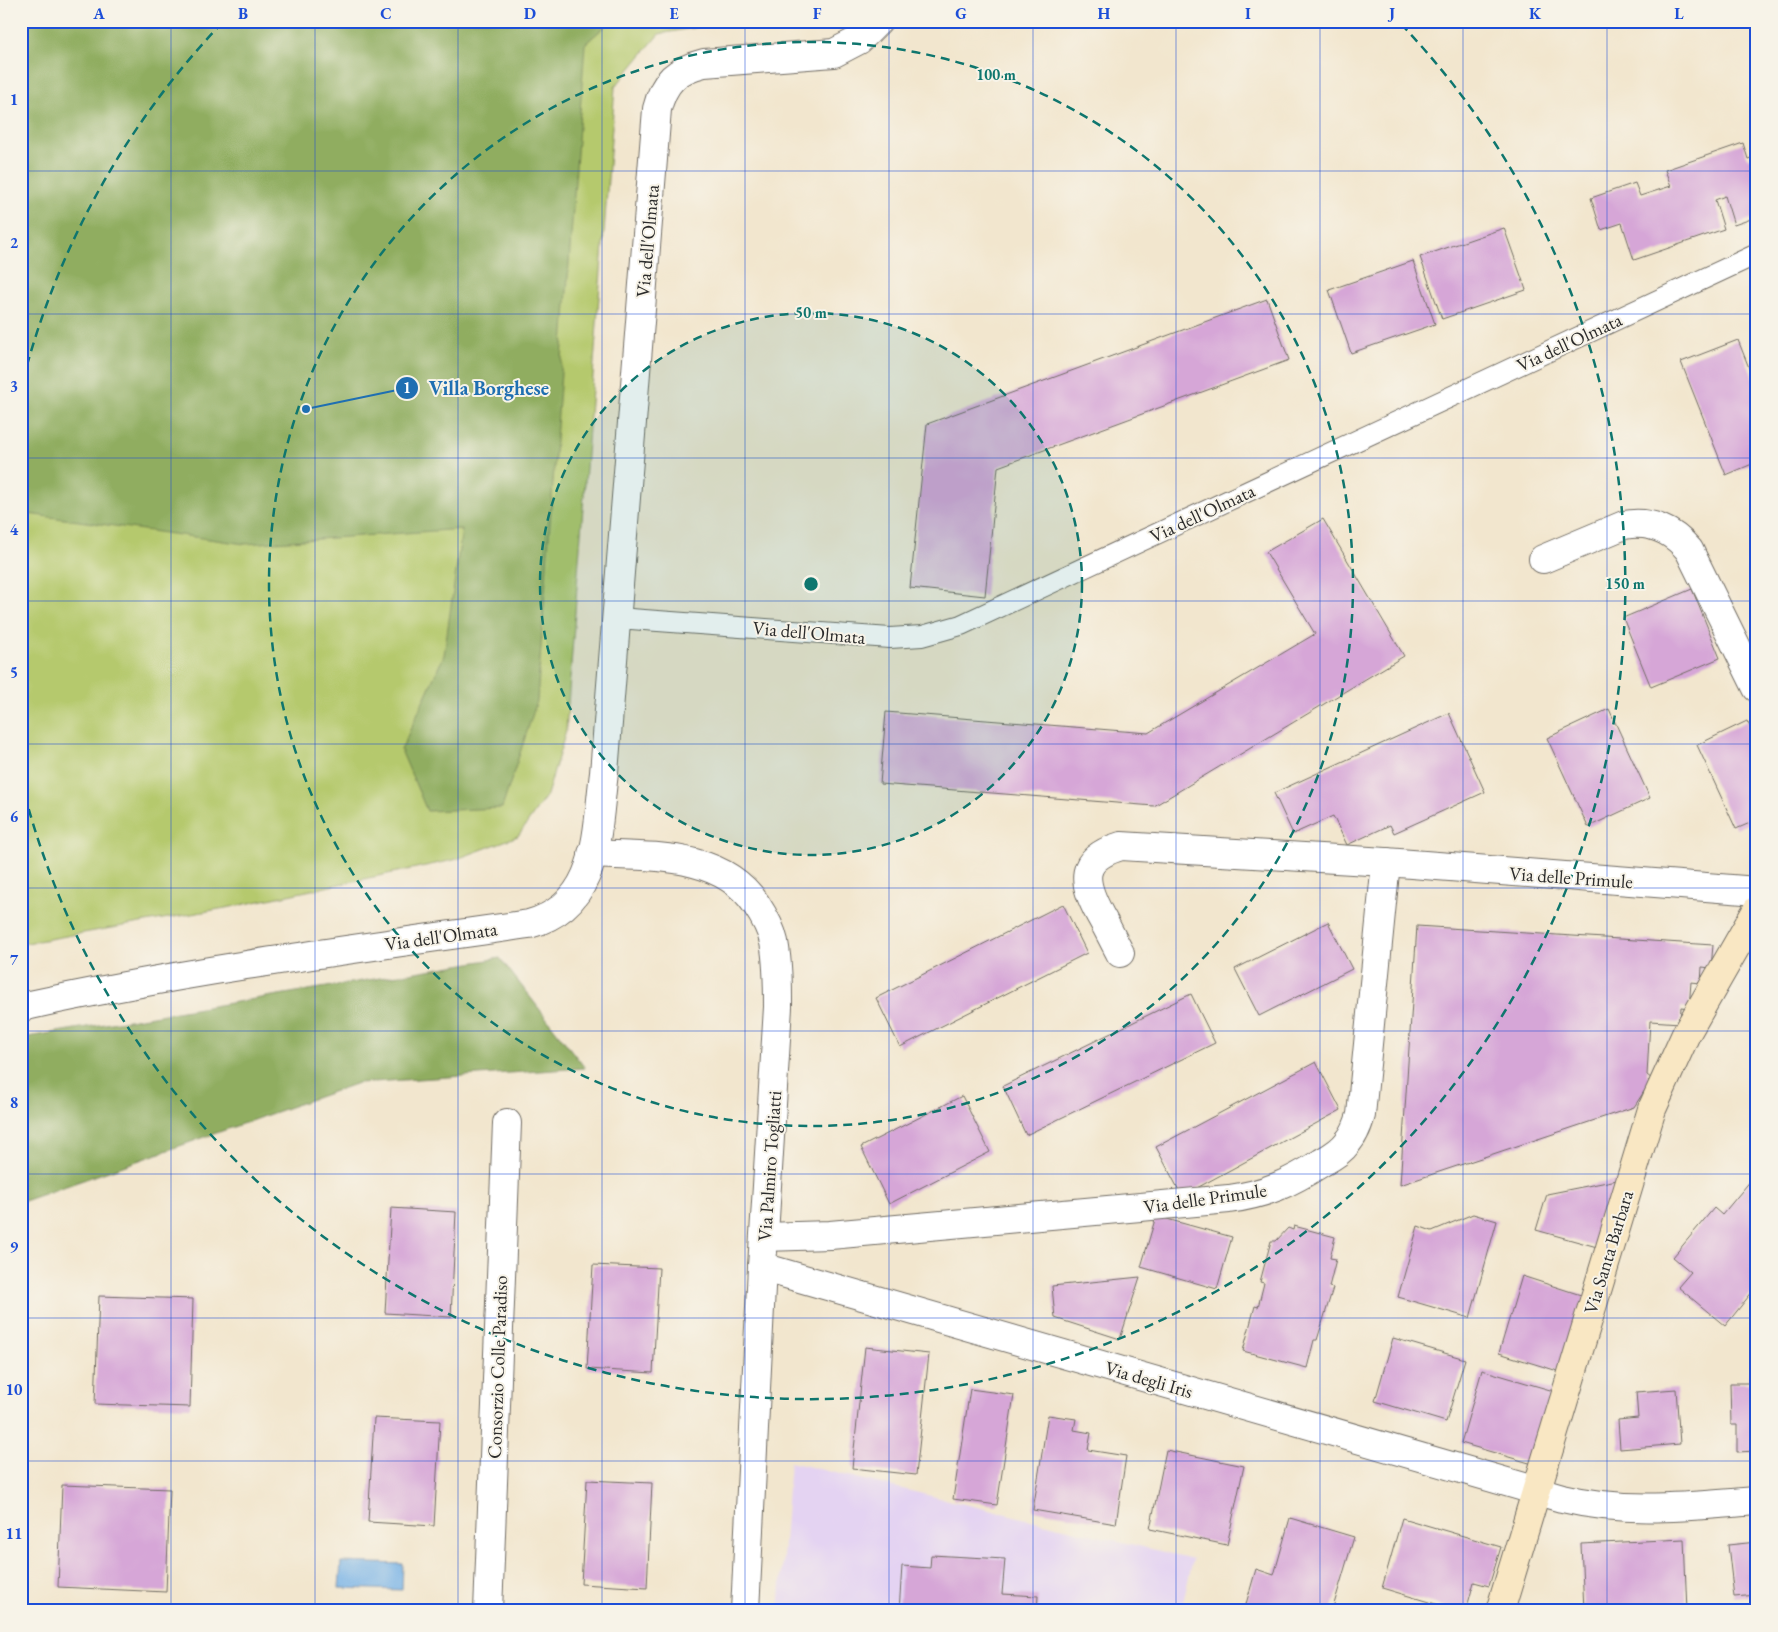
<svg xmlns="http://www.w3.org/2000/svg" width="1778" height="1632" viewBox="0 0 1778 1632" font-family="'EB Garamond',serif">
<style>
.built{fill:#e4d3f2}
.green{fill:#b5c96d;stroke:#707a4c}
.forest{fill:#90ad60;stroke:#5e6c46}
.water{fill:#74b1e6;stroke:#506e88}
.building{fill:#d6a6d7}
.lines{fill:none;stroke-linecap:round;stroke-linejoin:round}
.lane-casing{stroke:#716c64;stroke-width:22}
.street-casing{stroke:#716c64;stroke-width:30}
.secondary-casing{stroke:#716c64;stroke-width:30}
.lane{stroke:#fff;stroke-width:20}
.street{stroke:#fff;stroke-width:28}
.secondary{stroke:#f9e7c3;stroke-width:28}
.grid{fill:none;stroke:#1d4ed8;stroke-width:1;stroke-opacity:0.55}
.ring{fill:none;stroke:#0f766e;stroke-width:2.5;stroke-dasharray:9 6}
.labels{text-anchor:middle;stroke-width:4;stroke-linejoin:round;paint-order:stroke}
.street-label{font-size:19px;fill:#2b2b2b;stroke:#f7f3e8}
.centre{fill:#0f766e;stroke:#f7f3e8;stroke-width:2.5}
.ring-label{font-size:15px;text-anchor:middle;font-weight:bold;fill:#0f766e;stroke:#f7f3e8;stroke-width:4;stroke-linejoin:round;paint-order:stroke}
.leader{fill:none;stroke:#1f6fb2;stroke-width:2}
.callout-dot{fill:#1f6fb2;stroke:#f7f3e8;stroke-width:2}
.mark-label{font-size:15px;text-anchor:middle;font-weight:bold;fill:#fff}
.callout-label{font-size:20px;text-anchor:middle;font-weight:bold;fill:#1f6fb2;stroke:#f7f3e8;stroke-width:4;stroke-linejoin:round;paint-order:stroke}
.neatline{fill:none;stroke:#1d4ed8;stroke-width:2}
.grid-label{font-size:16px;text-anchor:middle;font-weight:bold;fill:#1d4ed8}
</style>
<rect width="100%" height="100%" fill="#f7f3e8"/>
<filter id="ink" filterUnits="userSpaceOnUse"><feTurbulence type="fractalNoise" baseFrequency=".02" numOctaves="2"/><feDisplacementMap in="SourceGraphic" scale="10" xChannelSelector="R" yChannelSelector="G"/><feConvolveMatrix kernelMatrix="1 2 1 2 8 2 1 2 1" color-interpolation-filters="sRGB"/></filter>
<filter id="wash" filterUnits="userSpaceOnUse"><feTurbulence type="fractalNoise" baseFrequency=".0096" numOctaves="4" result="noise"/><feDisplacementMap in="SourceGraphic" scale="20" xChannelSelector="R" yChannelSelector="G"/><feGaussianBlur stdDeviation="1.12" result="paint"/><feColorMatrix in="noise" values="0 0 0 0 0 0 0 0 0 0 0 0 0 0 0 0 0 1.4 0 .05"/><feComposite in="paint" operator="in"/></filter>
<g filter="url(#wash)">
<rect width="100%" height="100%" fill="#f2e6ce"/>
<path class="built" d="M790 1462 1193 1559 1181 1611H779Z"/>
<path class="green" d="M21 21H732L659 34 615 87 566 731 547 795 518 836 454 860 231 907 21 944Z"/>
<g class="forest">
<path d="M21 21H611L585 44 537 701 502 808 427 811 401 750 444 655 462 529 245 544 21 513Z"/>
<path d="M500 958 585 1068 358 1083 21 1202V1038Z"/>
</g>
<path class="water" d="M341 1562 403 1564 402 1590 339 1588Z"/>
<g id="blocks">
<g class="building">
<path d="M1743 143 1748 159 1757 156V217L1734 225 1725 196 1715 200 1724 229 1634 260 1622 223 1601 230 1591 198 1635 183 1640 196 1671 186 1665 170Z"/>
<path d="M1504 228 1526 290 1442 319 1420 257Z"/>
<path d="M1413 261 1435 324 1351 353 1329 290Z"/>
<path d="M1267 299 1289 360 998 467 985 596 910 588 927 424Z"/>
<path d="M1738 340 1757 388V462L1726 475 1681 362Z"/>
<path d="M1323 519 1404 656 1154 806 880 784 886 712 1148 733 1315 634 1266 552Z"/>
<path d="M1692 589 1720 658 1651 687 1623 618Z"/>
<path d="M1609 709 1650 798 1588 827 1547 738Z"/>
<path d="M1449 713 1485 792 1394 833 1390 825 1347 845 1333 816 1293 834 1274 793Z"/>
<path d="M1747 721 1757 741V820L1736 829 1697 745Z"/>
<path d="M1063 904 1087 953 900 1047 876 998Z"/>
<path d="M1328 922 1352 969 1259 1016 1235 969Z"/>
<path d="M1417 926 1713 945 1711 968 1702 967 1701 983 1691 982 1689 1008 1681 1007 1680 1023 1650 1021 1647 1075 1652 1079 1634 1107 1400 1185Z"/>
<path d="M1191 994 1215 1043 1026 1135 1003 1086Z"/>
<path d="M1316 1062 1341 1110 1182 1196 1156 1147Z"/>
<path d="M962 1096 990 1152 889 1204 861 1147Z"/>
<path d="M1752 1179 1757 1184V1286L1725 1326 1678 1287 1691 1272 1673 1257 1714 1208 1722 1215Z"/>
<path d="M1617 1180 1597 1247 1536 1230 1547 1194Z"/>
<path d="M391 1208 456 1212 451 1317 385 1313Z"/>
<path d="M1473 1214 1497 1221 1470 1318 1398 1297 1418 1226 1432 1231Z"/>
<path d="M1156 1216 1232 1237 1217 1289 1141 1267Z"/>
<path d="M1294 1226 1335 1237 1330 1258 1336 1259 1329 1287 1333 1288 1317 1340H1314L1307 1368 1243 1351 1255 1306 1258 1307 1264 1283 1260 1282 1271 1241H1276L1288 1228 1293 1230Z"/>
<path d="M593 1265 659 1268 653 1373 587 1369Z"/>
<path d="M1522 1276 1584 1296 1561 1372 1499 1353Z"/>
<path d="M1140 1277 1120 1339 1055 1318 1052 1286Z"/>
<path d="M99 1296 193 1299 190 1407 95 1404Z"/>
<path d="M1393 1338 1465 1359 1446 1422 1375 1401Z"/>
<path d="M865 1347 929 1354 916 1475 852 1468Z"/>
<path d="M1482 1370 1557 1392 1536 1465 1461 1443Z"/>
<path d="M1749 1371H1757V1451L1737 1452V1425H1731L1730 1383H1749Z"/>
<path d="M970 1389 1014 1395 997 1505 953 1499Z"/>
<path d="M1676 1389 1680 1444 1620 1449 1618 1420 1638 1418 1636 1392Z"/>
<path d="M1048 1415 1076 1419 1074 1430 1091 1433 1088 1450 1126 1456 1116 1524 1033 1510Z"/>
<path d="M374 1418 440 1421 434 1526 368 1522Z"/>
<path d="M1166 1450 1244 1466 1227 1545 1150 1529Z"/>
<path d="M587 1480 652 1483 647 1588 581 1584Z"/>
<path d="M62 1485 170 1489 166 1592 58 1587Z"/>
<path d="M1290 1518 1354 1537 1332 1611H1244L1256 1569 1274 1575Z"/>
<path d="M1402 1518 1501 1547 1489 1586 1474 1582 1466 1611H1459L1382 1588Z"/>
<path d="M1684 1539 1687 1611H1584L1581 1544Z"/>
<path d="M1757 1542V1595L1734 1597 1728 1545Z"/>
<path d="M931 1555 1005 1559 1002 1594 1038 1596 1037 1611H899L902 1566 930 1568Z"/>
</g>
</g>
</g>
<g filter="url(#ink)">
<use href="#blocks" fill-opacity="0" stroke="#716c64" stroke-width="1"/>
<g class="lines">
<defs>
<path id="lane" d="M617 618 890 638 922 636 961 625 1757 254"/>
<g id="street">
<path d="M1543 559 1624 525C1650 520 1672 530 1689 550L1757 688"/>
<path d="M592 854C648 857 721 851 756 904 764 916 771 928 774 942 778 963 778 985 778 1007L762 1267 745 1611"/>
<path d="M1120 953C1113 940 1107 927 1100 915 1082 881 1078 859 1121 846L1386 862 1757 891"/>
<path d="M21 1007C189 970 359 948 529 924 600 905 596 833 604 773L657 109C664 81 676 70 704 63L834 53 859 40 878 21"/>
<path d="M764 1237 830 1235 1229 1199C1266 1194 1290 1183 1321 1163 1331 1157 1341 1152 1348 1142 1355 1134 1358 1125 1361 1115L1386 862"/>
<path d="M762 1267 1562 1498C1628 1514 1690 1506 1757 1501"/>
<path d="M488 1611 507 1123"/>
</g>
<path id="secondary" d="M1500 1611 1652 1109 1686 1034 1757 910"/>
</defs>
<use href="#lane" class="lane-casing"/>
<use href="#street" class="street-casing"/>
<use href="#secondary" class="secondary-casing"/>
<use href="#lane" class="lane"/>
<use href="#street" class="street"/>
<use href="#secondary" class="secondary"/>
</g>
</g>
<path class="grid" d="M171 21V1611M315 21V1611M458 21V1611M602 21V1611M745 21V1611M889 21V1611M1033 21V1611M1176 21V1611M1320 21V1611M1463 21V1611M1607 21V1611M21 171H1757M21 314H1757M21 458H1757M21 601H1757M21 744H1757M21 888H1757M21 1031H1757M21 1174H1757M21 1318H1757M21 1461H1757"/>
<circle cx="811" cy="584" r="271" fill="#0f766e" fill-opacity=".12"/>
<g class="ring">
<circle cx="811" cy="584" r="271"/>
<circle cx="811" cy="584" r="542"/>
<path d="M23 380A814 814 0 0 1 221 24M1401 24A814 814 0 1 1 23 788"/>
</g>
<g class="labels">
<g class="street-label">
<text transform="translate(647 241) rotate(-85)" y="7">Via dell'Olmata</text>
<text transform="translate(1569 342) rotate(-25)" y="7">Via dell'Olmata</text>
<text transform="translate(1202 513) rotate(-25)" y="7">Via dell'Olmata</text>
<text transform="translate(809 632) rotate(5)" y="7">Via dell'Olmata</text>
<text transform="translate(1571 877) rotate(4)" y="7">Via delle Primule</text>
<text transform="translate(441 936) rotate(-8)" y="7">Via dell'Olmata</text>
<text transform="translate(769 1166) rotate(-86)" y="7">Via Palmiro Togliatti</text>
<text transform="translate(1205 1198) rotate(-8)" y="7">Via delle Primule</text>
<text transform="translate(1608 1252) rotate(-73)" y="7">Via Santa Barbara</text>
<text transform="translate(497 1367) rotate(-88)" y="7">Consorzio Colle Paradiso</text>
<text transform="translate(1149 1379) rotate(16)" y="7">Via degli Iris</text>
</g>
</g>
<circle cx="811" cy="584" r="8" class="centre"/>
<g class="ring-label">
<text x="996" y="80">100 m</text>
<text x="811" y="318">50 m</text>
<text x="1625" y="589">150 m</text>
</g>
<path class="leader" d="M306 409L407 388"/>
<g class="callout-dot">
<circle cx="306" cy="409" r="5"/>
<circle cx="407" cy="388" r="12"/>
</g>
<g class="mark-label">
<text x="407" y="393">1</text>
</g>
<g class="callout-label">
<text x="489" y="395">Villa Borghese</text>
</g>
<rect width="1778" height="1632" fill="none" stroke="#f7f3e8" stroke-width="55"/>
<rect x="28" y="28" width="1722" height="1576" class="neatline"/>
<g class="grid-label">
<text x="99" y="19">A</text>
<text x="243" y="19">B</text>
<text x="386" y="19">C</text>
<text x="530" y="19">D</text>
<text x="674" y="19">E</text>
<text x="817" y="19">F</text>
<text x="961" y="19">G</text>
<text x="1104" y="19">H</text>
<text x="1248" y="19">I</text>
<text x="1392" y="19">J</text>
<text x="1535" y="19">K</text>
<text x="1679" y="19">L</text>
<text x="14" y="105">1</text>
<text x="14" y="248">2</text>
<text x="14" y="392">3</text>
<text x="14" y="535">4</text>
<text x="14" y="678">5</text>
<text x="14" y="822">6</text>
<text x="14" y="965">7</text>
<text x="14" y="1108">8</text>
<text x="14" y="1252">9</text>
<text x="14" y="1395">10</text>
<text x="14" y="1539">11</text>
</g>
</svg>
